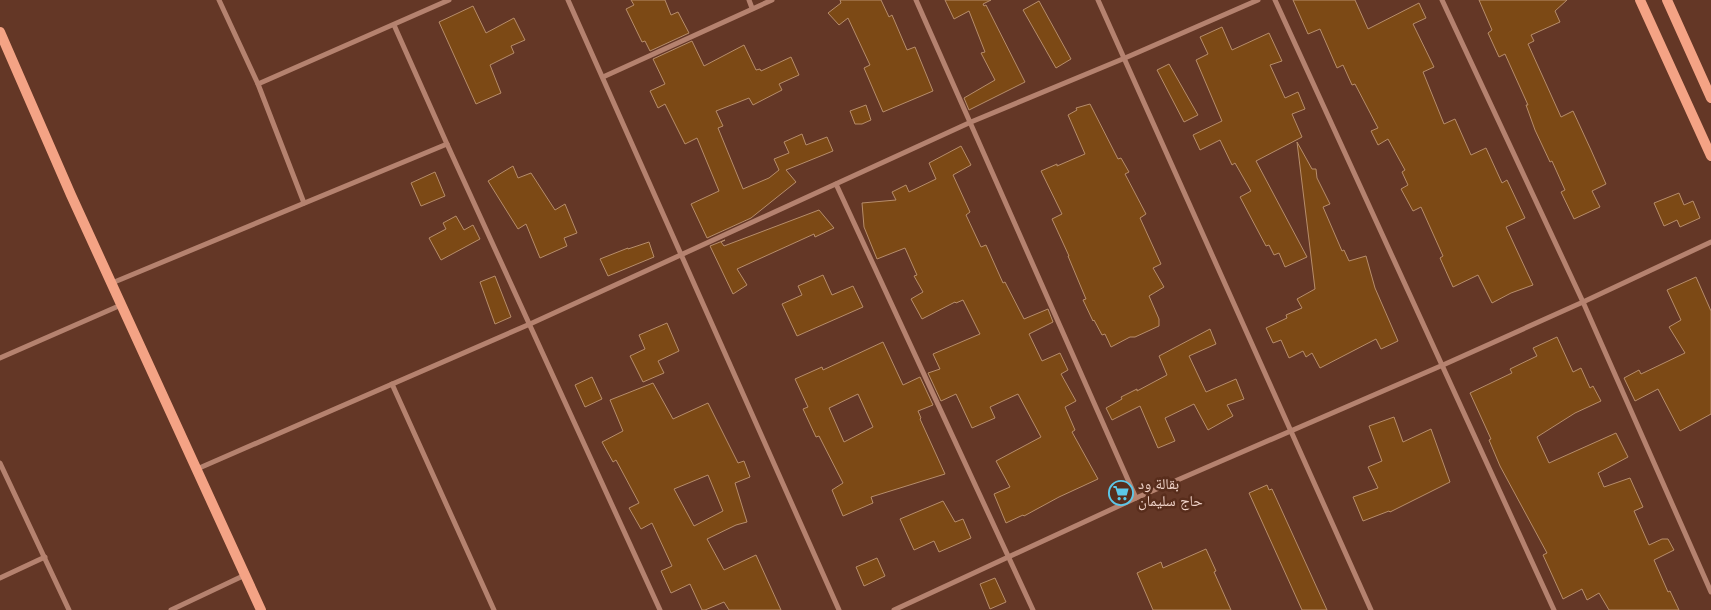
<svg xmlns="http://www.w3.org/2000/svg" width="1711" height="610" viewBox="0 0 1711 610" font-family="Arial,'Noto Naskh Arabic',sans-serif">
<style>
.building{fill:#7c4915;stroke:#b78d6b;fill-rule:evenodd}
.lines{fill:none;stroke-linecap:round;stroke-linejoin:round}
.street{stroke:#b5826f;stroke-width:5}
.secondary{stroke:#f4a385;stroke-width:10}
.labels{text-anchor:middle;stroke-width:5;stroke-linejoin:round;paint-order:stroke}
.poi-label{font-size:15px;fill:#f1d4ca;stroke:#582d1c;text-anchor:start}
</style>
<rect width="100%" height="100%" fill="#643726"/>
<g class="building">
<path d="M631 0H665L671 15 678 12 689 33 650 51 645 41 642 42 626 9 634 5Z"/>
<path d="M840 0H881L889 17 892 15 907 50 915 47 933 91 883 112 864 68 870 65 848 18 839 25 828 13 841 3Z"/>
<path d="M945 0H991L983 4 984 6 986 5 1025 82 969 110 964 98 995 80 981 53 985 52 969 11 954 19Z"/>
<path d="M1293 0H1355L1368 29 1419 3 1426 18 1413 24 1434 67 1423 72 1444 124 1455 119 1471 155 1486 148 1502 183 1507 180 1525 218 1506 227 1533 285 1511 293 1492 303 1478 275 1453 287 1440 258 1443 256 1421 207 1413 211 1401 189 1408 185 1402 172 1405 170 1388 139 1378 145 1371 131 1378 128 1355 84 1352 85 1343 65 1337 68 1320 29 1308 34Z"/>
<path d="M1479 0H1567L1555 11 1560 22 1531 35 1534 41 1528 44 1561 117 1573 111 1591 150 1606 184 1592 191 1600 207 1574 219 1561 192 1565 190 1552 161 1550 162 1535 130 1526 105H1528L1505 54 1499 57 1488 33 1492 30Z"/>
<path d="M1039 1 1071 59 1056 68 1023 10Z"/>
<path d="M473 6 486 33 514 18 525 40 511 46 514 53 490 65 501 93 476 104 439 22Z"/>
<path d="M1222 27 1232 50 1269 33 1282 61 1270 65 1285 98 1298 92 1305 109 1292 114 1302 137 1256 161 1307 257 1285 267 1279 253 1274 255 1269 245 1266 246 1240 197 1251 191 1235 163 1232 165 1220 140 1200 150 1193 135 1222 121 1196 60 1208 54 1200 37Z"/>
<path d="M692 41 704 66 744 45 756 70 760 69 761 71 791 57 799 75 779 84 782 90 753 105 749 98 716 111 723 126 718 128 743 189 769 178 779 170 774 159 789 153 784 142 802 134 806 145 827 137 833 151 786 170 796 182 751 218 707 238 691 204 719 191 697 138 685 144 665 104 658 108 650 91 665 84 653 59Z"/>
<path d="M1169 64 1198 115 1184 122 1157 70Z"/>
<path d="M1090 104 1118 159 1121 158 1129 172 1125 174 1146 214 1140 218 1161 264 1153 268 1164 287 1149 296 1159 319V326L1135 337H1130L1111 347 1105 334 1102 335 1094 320 1093 321 1083 300 1086 299 1068 256H1069L1052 219 1062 214 1041 171 1057 164V166L1085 154 1068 115 1077 110 1076 108Z"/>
<path d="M866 105 871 120 862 124H855L850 111Z"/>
<path d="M1297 142 1312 169H1316L1317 178 1330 204 1323 207 1342 251 1344 250 1349 261 1366 256 1375 288 1398 341 1381 349 1376 339 1320 368 1312 353 1306 357 1303 351 1289 358 1281 340 1273 343 1266 328 1287 318 1286 315 1302 308 1297 299 1315 289Z"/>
<path d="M961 146 971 165 953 175 970 212 966 215 981 247 986 245 1003 283 1005 282 1024 319 1048 309 1053 322 1029 334 1042 361 1060 353 1068 370 1061 374 1076 401 1065 407 1075 430 1072 432 1098 479 1059 497 1024 516 1023 515 1006 523 994 494 1010 487 996 461 1041 437 1018 394 990 407 995 418 972 428 956 394 941 401 928 373 940 369 933 354 980 334 963 300 956 303 955 302 922 319 911 299 923 292 914 276 917 275 905 248 877 259 864 227 862 203 896 200 892 192 906 185 909 192 936 179 929 163Z"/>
<path d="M513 166 518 178 531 173 555 210 565 204 577 233 564 238 567 246 540 258 526 224 518 229 488 181Z"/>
<path d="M435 172 445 196 421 206 411 183Z"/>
<path d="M1679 193 1684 205 1693 201 1700 218 1680 227 1677 220 1664 226 1654 203Z"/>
<path d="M819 210 834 228 815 237 814 234 737 269 747 285 733 294 710 246 725 240 721 242 724 246Z"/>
<path d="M456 216 464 230 473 225 480 239 441 260 429 238 446 229 443 223Z"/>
<path d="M649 242 654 257 608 276 600 259 628 248V249Z"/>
<path d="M823 275 832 295 853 286 863 307 797 336 782 304 802 295 798 286Z"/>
<path d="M495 276 511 317 495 324 480 282Z"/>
<path d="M1696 277 1711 311V414L1680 431 1658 389 1635 401 1624 378 1639 370 1641 374 1685 353 1669 327 1681 320 1667 290Z"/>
<path d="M667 323 679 351 658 361 664 373 643 382 630 356 645 349 639 335Z"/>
<path d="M1210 329 1216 344 1189 356 1206 392 1236 379 1244 399 1227 405 1233 416 1208 430 1194 404 1165 418 1175 441 1158 448 1140 406 1112 420 1106 408 1122 399 1121 397 1137 389V391L1167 375 1159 356Z"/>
<path d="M1557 337 1573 372 1581 368 1590 388 1593 386 1601 401 1575 413 1537 437 1549 463 1616 433 1628 457 1598 473 1604 487 1630 478 1643 507 1634 511 1649 545 1662 539H1668L1674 550 1654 560 1668 592 1670 591 1679 610H1609L1599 593 1587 600 1582 589 1563 599 1543 555 1547 553 1500 466 1489 440 1491 439 1470 393 1512 373 1510 369 1537 356 1533 348Z"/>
<path d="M883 342 903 385 920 377 933 405 918 411 921 418 920 419 945 474 871 497 873 503 843 516 832 490 843 483 819 436 816 437 803 409 808 407 795 379 822 367 823 370ZM858 394 873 427 844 442 829 408Z"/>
<path d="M592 377 602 399 585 407 575 385Z"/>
<path d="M653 383 673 419 708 403 738 463 744 461 750 477 735 483 747 522 736 525 707 539 724 570 756 555 781 610H729L724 602 705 610H702L690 584 671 593 661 571 672 566 652 523 641 529 629 508 639 503 616 460 613 462 602 442 623 431 610 400ZM708 475 723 511 694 526 674 489Z"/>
<path d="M1394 417 1403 442 1431 429 1450 482 1390 512 1389 511 1363 521 1353 497 1378 488 1368 467 1382 461 1369 426Z"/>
<path d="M1267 485 1269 490 1272 489 1327 610H1302L1249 493Z"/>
<path d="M943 501 955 522 963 519 971 538 939 552 934 541 914 550 900 519Z"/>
<path d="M1206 549 1216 571 1214 572 1231 610H1153L1137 573 1161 562 1163 568Z"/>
<path d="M877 558 885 576 864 586 856 567Z"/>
<path d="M995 578 1006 602 990 609 980 584Z"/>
</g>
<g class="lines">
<g class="street">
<path d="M219 0 258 84 304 203"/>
<path d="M568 0 839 610"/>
<path d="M749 0 752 8"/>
<path d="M916 0 1136 498"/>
<path d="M1098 0 1371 610"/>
<path d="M1275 0 1554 610"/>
<path d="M1442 0 1583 302 1711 592"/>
<path d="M394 25 447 144 660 610"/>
<path d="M603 77 772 0"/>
<path d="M258 84 449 0"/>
<path d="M836 184 1033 610"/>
<path d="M112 283 447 144"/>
<path d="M0 358 121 305"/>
<path d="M392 384 494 610"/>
<path d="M0 463 69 610"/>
<path d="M197 469 530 324 971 122 1125 58 1258 0"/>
<path d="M0 578 45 557"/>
<path d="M171 610 245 575"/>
<path d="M894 610 1136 498 1443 365 1583 302 1711 242"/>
</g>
<g class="secondary">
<path d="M1640 0 1711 156"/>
<path d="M1667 0 1711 98"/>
<path d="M0 32 71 195 261 610"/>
</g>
</g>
<defs>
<symbol id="supermarket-ring" viewBox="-11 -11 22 22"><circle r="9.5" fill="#582d1c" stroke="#5cc7e8" stroke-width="1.5"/><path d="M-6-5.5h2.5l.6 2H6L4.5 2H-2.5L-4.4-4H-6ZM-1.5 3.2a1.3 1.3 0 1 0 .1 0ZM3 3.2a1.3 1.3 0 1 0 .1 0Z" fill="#5cc7e8"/></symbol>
</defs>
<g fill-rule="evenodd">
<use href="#supermarket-ring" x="1107" y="479" width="28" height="28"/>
</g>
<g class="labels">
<g class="poi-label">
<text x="1138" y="489">بقالة ود<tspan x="1138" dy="17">حاج سليمان</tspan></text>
</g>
</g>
</svg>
